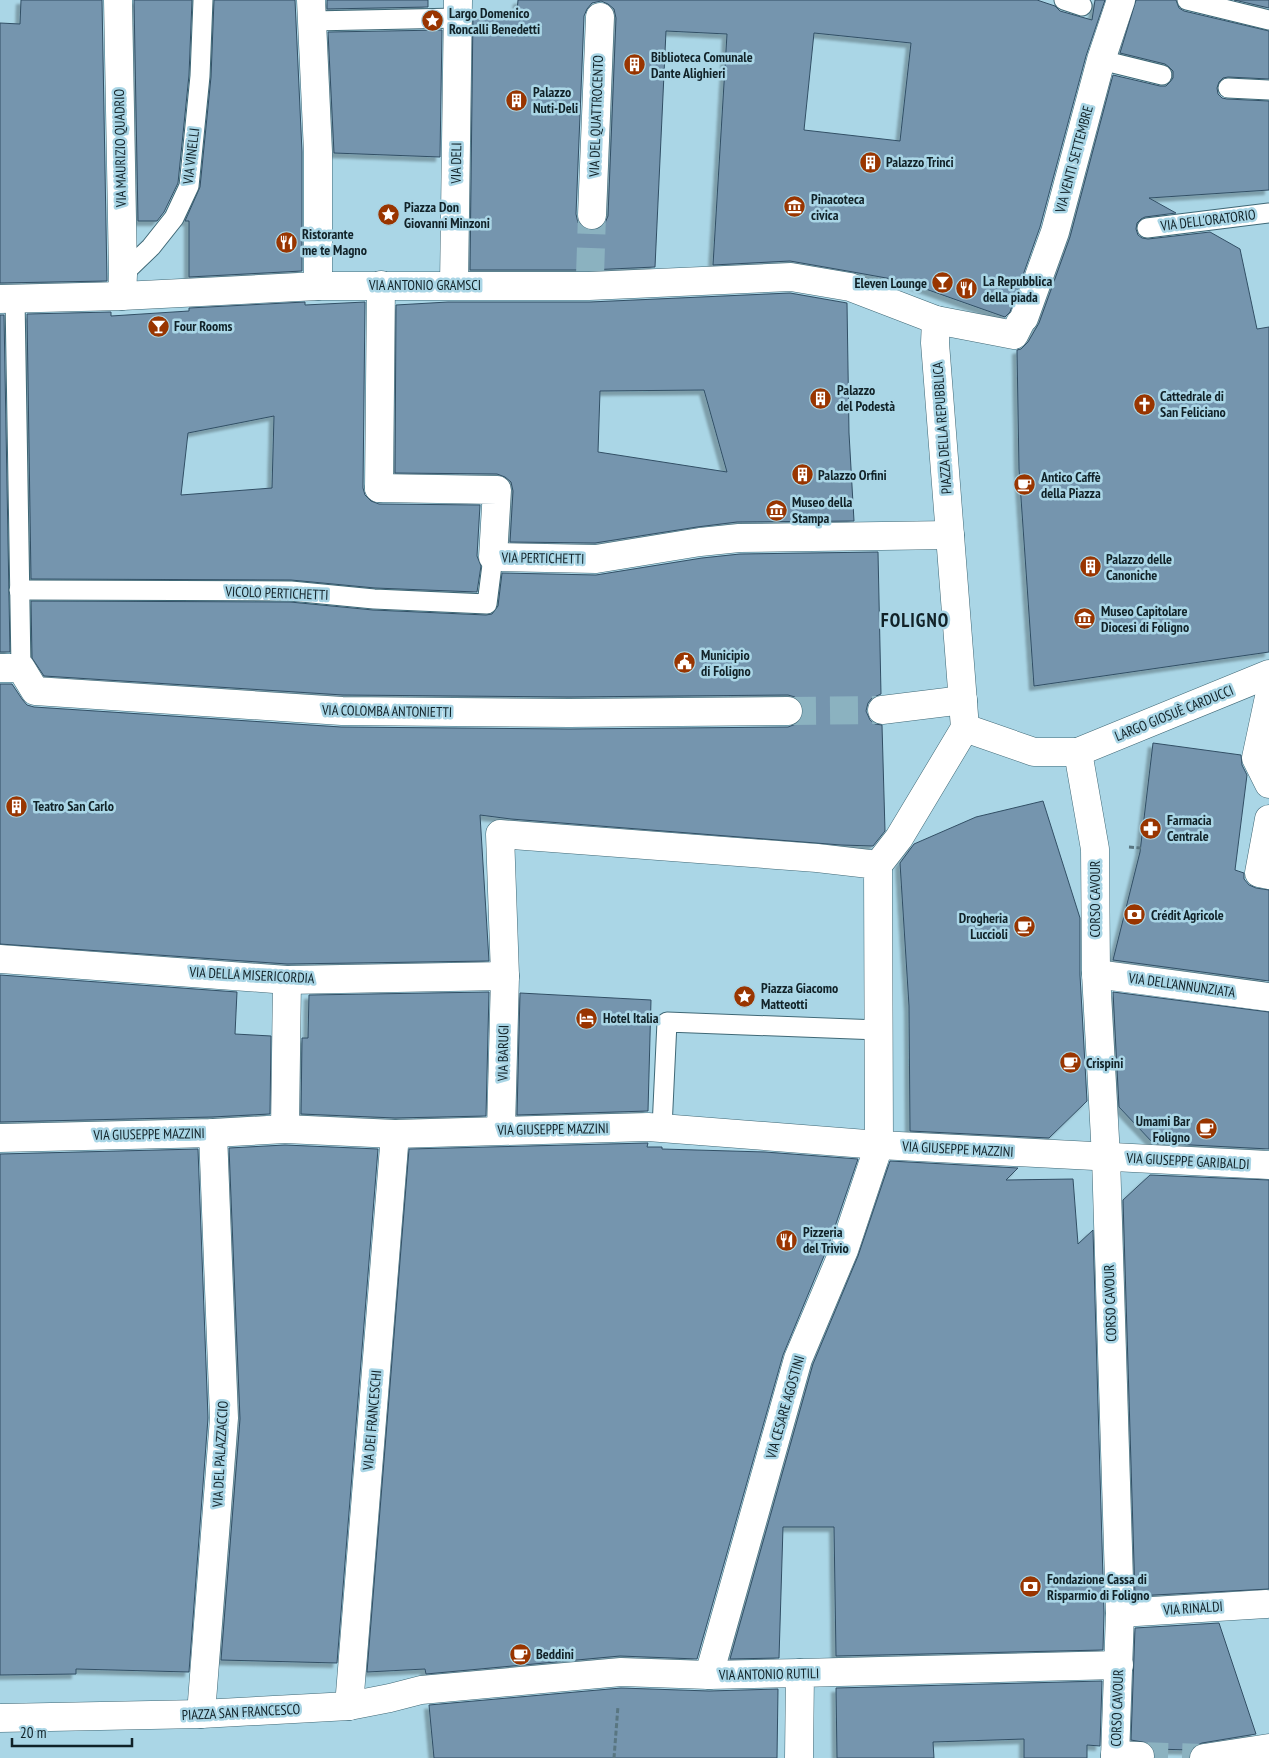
<svg xmlns="http://www.w3.org/2000/svg" width="1269" height="1758" viewBox="0 0 1269 1758" font-family="'PT Sans Narrow',sans-serif">
<style>
.building{fill:#7595ae;stroke:#324f65;fill-rule:evenodd;filter:url(#shadow)}
.lines{fill:none;stroke-linecap:round;stroke-linejoin:round}
.pedestrian-tunnel{stroke:#8bb2c0;stroke-width:28;stroke-dasharray:28 14;stroke-linecap:butt}
.service-casing{stroke:#3f6876;stroke-width:21}
.pedestrian-casing{stroke:#3f6876;stroke-width:29}
.minor-casing{stroke:#3f6876;stroke-width:29}
.path{stroke:#597681;stroke-width:3;stroke-dasharray:5 2.5;stroke-linecap:butt}
.service{stroke:#fff;stroke-width:19}
.pedestrian{stroke:#fff;stroke-width:28}
.minor{stroke:#fff;stroke-width:28}
.labels{text-anchor:middle;stroke-width:5;stroke-linejoin:round;paint-order:stroke}
.poi-label{font-size:14px;font-weight:bold;fill:#112228;stroke:#aad6e6;text-anchor:start}
.street-label{font-size:14px;fill:#112228;stroke:#aad6e6}
.district-label{font-size:19px;font-weight:bold;letter-spacing:1px;fill:#112228;stroke:#aad6e6}
</style>
<defs>
<filter id="shadow"><feDropShadow dx="-4.5" dy="4.5" stdDeviation="1" flood-color="#0004"/></filter>
</defs>
<rect width="100%" height="100%" fill="#aad6e6"/>
<g class="building">
<path d="M21 0H102L107 281 0 283V23L20 24Z"/>
<path d="M134 0H192L189 75 178 183 164 212 157 221H138Z"/>
<path d="M214 0H295L302 152V271L189 277V221H185L200 187 211 77Z"/>
<path d="M327 0H428V7L327 9Z"/>
<path d="M518 0H1037L1055 6 1060 11 1092 20 1095 0H1105L1086 56 1040 227 1010 312 1005 317 903 281 853 272 790 261 713 265 727 34 666 31 655 267 589 270H470L473 11 517 12ZM601 1 608 4 614 9 616 18 608 216 605 223 600 229 591 231 584 228 578 223 576 214 584 16 587 9 592 3ZM814 33 911 43 900 141 804 130Z"/>
<path d="M1136 0H1176L1179 8 1184 11 1269 31V79L1228 77 1223 78 1219 82 1217 88 1218 94 1222 98 1227 99 1269 101V190L1149 198 1176 213 1145 217 1141 219 1137 223 1136 229 1138 235 1142 238 1148 239 1210 232 1240 249 1257 329 1269 327V652L1034 686 1019 469 1017 350 1021 349 1028 342 1039 323 1070 237 1113 75 1160 86H1166L1170 82 1173 78V71L1169 67 1165 64 1120 53Z"/>
<path d="M1234 0H1269V8Z"/>
<path d="M442 30 440 157 334 153 328 32Z"/>
<path d="M790 293 847 303 849 433 854 521 737 522 697 527 595 543 510 542 513 491 511 482 505 477 497 474 395 473 396 305 448 302H590ZM704 390 727 472 598 452 600 391Z"/>
<path d="M305 302V305L365 302 363 488 365 495 371 501 379 504 480 505 477 556 481 566 477 592 375 588 291 580 31 579 27 314 111 312V316L189 311V308ZM274 416 272 488 181 495 188 433Z"/>
<path d="M0 315H4L10 652H0Z"/>
<path d="M878 552 881 694 872 698 868 703 866 711 870 720 875 724 882 725 885 831 873 846 841 845 511 819 480 815 489 961 287 964 0 944V684H12L22 699 27 705 34 707 341 727 569 729 788 727 796 724 802 718 804 711 801 703 795 697 788 695 569 697 343 695 44 676 32 658 31 601 290 602 373 610 486 615 492 614 498 606 502 573 596 575 702 558 740 554Z"/>
<path d="M1153 743 1241 755 1242 765 1247 775 1235 870 1244 873V879L1249 885 1256 888 1269 890V981L1113 960 1140 852Z"/>
<path d="M1043 801 1080 918V975L1087 1101 1049 1138 910 1131 909 1006 900 863 914 844 976 817Z"/>
<path d="M0 975 237 992 235 1034 271 1036 270 1114 212 1117 0 1122Z"/>
<path d="M489 992 486 1116 395 1118 301 1114 302 1038H308L309 995Z"/>
<path d="M1113 992 1269 1012V1149L1153 1143 1119 1107Z"/>
<path d="M520 993 651 1000 648 1111 517 1115Z"/>
<path d="M648 1143 647 1147H662V1149L765 1152 858 1159 829 1244 783 1355 697 1659 620 1656 426 1674 425 1669 367 1672 409 1149Z"/>
<path d="M285 1145 378 1149 337 1663 221 1660 240 1419 229 1148Z"/>
<path d="M198 1149 208 1418 189 1672 76 1669V1674L0 1675V1154Z"/>
<path d="M890 1161 1018 1168 1006 1180 1073 1179 1078 1244 1093 1230 1104 1613 1103 1650 836 1656 834 1527H783L779 1658 730 1659 813 1364 858 1256Z"/>
<path d="M1150 1175 1269 1180V1589L1135 1596 1123 1200Z"/>
<path d="M1219 1623 1256 1734 1202 1743 1195 1746 1191 1750 1154 1749 1148 1743 1131 1740 1135 1628Z"/>
<path d="M1102 1681 1100 1746 1087 1745V1758H1024V1739L933 1742 934 1758H837L836 1688Z"/>
<path d="M621 1688 709 1691 778 1689 777 1758H434L429 1705Z"/>
</g>
<g class="lines">
<g class="pedestrian-tunnel">
<path d="M590 276 592 215"/>
<path d="M788 711 882 710"/>
<path d="M1140 1756 1202 1758"/>
</g>
<defs>
<g id="service">
<path d="M1064 0 1082 6"/>
<path d="M1187 0 1269 20"/>
<path d="M312 21 458 18"/>
<path d="M1101 60 1162 75"/>
<path d="M1228 88 1269 90"/>
<path d="M1147 228 1269 213"/>
<path d="M123 274 151 247 174 218 189 186 200 76 203 0"/>
<path d="M15 298 21 668"/>
<path d="M19 590 291 591 374 599 487 604 493 557"/>
<path d="M662 1128 667 1022 879 1030"/>
</g>
<g id="pedestrian">
<path d="M592 215 600 17"/>
<path d="M379 488 497 490 493 557 596 559 700 542 739 538 950 535"/>
<path d="M0 668H21L35 691 342 711 569 713 788 711"/>
<path d="M1269 697 1256 758 1269 784"/>
<path d="M882 710 963 700"/>
<path d="M965 728 1034 752H1078L1095 849 1096 974 1106 1157 1120 1613 1115 1758"/>
<path d="M1078 752 1269 674"/>
<path d="M1269 819 1259 873 1269 875"/>
<path d="M878 865 899 838 965 728 935 343 936 320"/>
<path d="M1096 974 1269 997"/>
<path d="M879 1145 1269 1165"/>
<path d="M1120 1613 1266 1604"/>
<path d="M1115 1755 1140 1756"/>
<path d="M799 1758 800 1673 1119 1665"/>
<path d="M1204 1758 1269 1748"/>
</g>
<g id="minor">
<path d="M118 0 123 274 122 296"/>
<path d="M311 0 318 152V286"/>
<path d="M454 285 458 0"/>
<path d="M0 299 122 296 318 286H589L791 277 850 287 936 320 1014 335 1020 323"/>
<path d="M1024 318 1055 232 1101 60 1121 0"/>
<path d="M379 488 381 285"/>
<path d="M0 959 287 980 505 976"/>
<path d="M285 1129 287 980"/>
<path d="M501 1130 505 976 500 834 817 858 878 865 879 1145 844 1250 798 1359 709 1675"/>
<path d="M0 1138 213 1133 285 1129 395 1134 648 1127 879 1145"/>
<path d="M349 1706 395 1134"/>
<path d="M201 1714 224 1418 213 1133"/>
<path d="M0 1718 201 1714 349 1706 390 1698 421 1690 621 1672 709 1675 800 1673"/>
</g>
</defs>
<use href="#service" class="service-casing"/>
<use href="#pedestrian" class="pedestrian-casing"/>
<use href="#minor" class="minor-casing"/>
<g class="path">
<path d="M1129 847 1141 848"/>
<path d="M614 1758 618 1706"/>
</g>
<use href="#service" class="service"/>
<use href="#pedestrian" class="pedestrian"/>
<use href="#minor" class="minor"/>
</g>
<defs>
<symbol id="sight-disc" viewBox="-11 -11 22 22"><circle r="9.5" fill="#993500" stroke="#aad6e6"/><path d="M0-6L1.8-2.2L6-1.7L2.9 1.2L3.7 5.4L0 3.3L-3.7 5.4L-2.9 1.2L-6-1.7L-1.8-2.2Z" fill="#fff"/></symbol>
<symbol id="building-disc" viewBox="-11 -11 22 22"><circle r="9.5" fill="#993500" stroke="#aad6e6"/><path d="M-4-6H4V6H1V3H-1V6H-4ZM-2.5-4.3h1.7v1.8h-1.7ZM.8-4.3h1.7v1.8H.8ZM-2.5-1h1.7V.8h-1.7ZM.8-1h1.7V.8H.8Z" fill="#fff"/></symbol>
<symbol id="museum-disc" viewBox="-11 -11 22 22"><circle r="9.5" fill="#993500" stroke="#aad6e6"/><path d="M0-6L6-3V-2H-6V-3ZM-5-1h2V3h-2ZM-1-1h2V3h-2ZM3-1h2V3H3ZM-6 4H6V6H-6Z" fill="#fff"/></symbol>
<symbol id="restaurant-disc" viewBox="-11 -11 22 22"><circle r="9.5" fill="#993500" stroke="#aad6e6"/><path d="M-5-6h1v4h1v-4h1v4h1v-4h1v5L-1.5 .5V6h-2V.5L-5-1ZM5-6V6H3V1.5H1.5Q1.5-4 5-6Z" fill="#fff"/></symbol>
<symbol id="bar-disc" viewBox="-11 -11 22 22"><circle r="9.5" fill="#993500" stroke="#aad6e6"/><path d="M-6-5H6L.8 .8V4.5H3.5V6h-7V4.5H-.8V.8Z" fill="#fff"/></symbol>
<symbol id="church-disc" viewBox="-11 -11 22 22"><circle r="9.5" fill="#993500" stroke="#aad6e6"/><path d="M-1.2-6h2.4v3.5h3.3v2.4h-3.3V6h-2.4V-.1h-3.3v-2.4h3.3Z" fill="#fff"/></symbol>
<symbol id="cafe-disc" viewBox="-11 -11 22 22"><circle r="9.5" fill="#993500" stroke="#aad6e6"/><path d="M-5.5-4.5H6V0H3Q3 3.5 0 3.5H-2.5Q-5.5 3.5-5.5 0ZM3-3.2v2h1.7v-2ZM-6 4.5H4V6H-6Z" fill="#fff"/></symbol>
<symbol id="civic-disc" viewBox="-11 -11 22 22"><circle r="9.5" fill="#993500" stroke="#aad6e6"/><path d="M-.6-6.5H3V-4.5H.6V-3L4-1V1h2V6H-6V1h2V-1L-.6-3ZM-1.2 2.5V6h2.4V2.5Z" fill="#fff"/></symbol>
<symbol id="pharmacy-disc" viewBox="-11 -11 22 22"><circle r="9.5" fill="#993500" stroke="#aad6e6"/><path d="M-2-6h4v4h4v4h-4v4h-4v-4h-4v-4h4Z" fill="#fff"/></symbol>
<symbol id="bank-disc" viewBox="-11 -11 22 22"><circle r="9.5" fill="#993500" stroke="#aad6e6"/><path d="M-6-4H6V4H-6ZM0-2.3a2.3 2.3 0 1 0 0 4.6a2.3 2.3 0 1 0 0-4.6Z" fill="#fff"/></symbol>
<symbol id="hotel-disc" viewBox="-11 -11 22 22"><circle r="9.5" fill="#993500" stroke="#aad6e6"/><path d="M-6-4.5h1.5V1H6V5H4.5V3h-9V5H-6ZM-4 0a1.8 1.8 0 1 1 3.6 0ZM.5 0V-2.5h3Q6-2.5 6 0Z" fill="#fff"/></symbol>
</defs>
<g fill-rule="evenodd">
<use href="#sight-disc" x="420" y="8" width="25" height="25"/>
<use href="#building-disc" x="622" y="52" width="25" height="25"/>
<use href="#building-disc" x="504" y="88" width="25" height="25"/>
<use href="#building-disc" x="858" y="150" width="25" height="25"/>
<use href="#museum-disc" x="782" y="194" width="25" height="25"/>
<use href="#sight-disc" x="376" y="202" width="25" height="25"/>
<use href="#restaurant-disc" x="274" y="230" width="25" height="25"/>
<use href="#bar-disc" x="930" y="270" width="25" height="25"/>
<use href="#restaurant-disc" x="954" y="276" width="25" height="25"/>
<use href="#bar-disc" x="146" y="314" width="25" height="25"/>
<use href="#building-disc" x="808" y="386" width="25" height="25"/>
<use href="#church-disc" x="1132" y="392" width="25" height="25"/>
<use href="#building-disc" x="790" y="462" width="25" height="25"/>
<use href="#cafe-disc" x="1012" y="472" width="25" height="25"/>
<use href="#museum-disc" x="764" y="498" width="25" height="25"/>
<use href="#building-disc" x="1078" y="554" width="25" height="25"/>
<use href="#museum-disc" x="1072" y="606" width="25" height="25"/>
<use href="#civic-disc" x="672" y="650" width="25" height="25"/>
<use href="#building-disc" x="4" y="794" width="25" height="25"/>
<use href="#pharmacy-disc" x="1138" y="816" width="25" height="25"/>
<use href="#bank-disc" x="1122" y="902" width="25" height="25"/>
<use href="#cafe-disc" x="1012" y="914" width="25" height="25"/>
<use href="#sight-disc" x="732" y="984" width="25" height="25"/>
<use href="#hotel-disc" x="574" y="1006" width="25" height="25"/>
<use href="#cafe-disc" x="1058" y="1050" width="25" height="25"/>
<use href="#cafe-disc" x="1194" y="1116" width="25" height="25"/>
<use href="#restaurant-disc" x="774" y="1228" width="25" height="25"/>
<use href="#bank-disc" x="1018" y="1574" width="25" height="25"/>
<use href="#cafe-disc" x="508" y="1642" width="25" height="25"/>
</g>
<g class="labels">
<g class="poi-label">
<text x="449" y="18">Largo Domenico<tspan x="449" dy="16">Roncalli Benedetti</tspan></text>
<text x="651" y="62">Biblioteca Comunale<tspan x="651" dy="16">Dante Alighieri</tspan></text>
<text x="533" y="97">Palazzo<tspan x="533" dy="16">Nuti-Deli</tspan></text>
<text x="886" y="167">Palazzo Trinci</text>
<text x="811" y="204">Pinacoteca<tspan x="811" dy="16">civica</tspan></text>
<text x="404" y="212">Piazza Don<tspan x="404" dy="16">Giovanni Minzoni</tspan></text>
<text x="302" y="239">Ristorante<tspan x="302" dy="16">me te Magno</tspan></text>
<text x="983" y="286">La Repubblica<tspan x="983" dy="16">della piada</tspan></text>
<text x="927" y="288" text-anchor="end">Eleven Lounge</text>
<text x="174" y="331">Four Rooms</text>
<text x="837" y="395">Palazzo<tspan x="837" dy="16">del Podestà</tspan></text>
<text x="1160" y="401">Cattedrale di<tspan x="1160" dy="16">San Feliciano</tspan></text>
<text x="818" y="480">Palazzo Orfini</text>
<text x="1041" y="482">Antico Caffè<tspan x="1041" dy="16">della Piazza</tspan></text>
<text x="792" y="507">Museo della<tspan x="792" dy="16">Stampa</tspan></text>
<text x="1106" y="564">Palazzo delle<tspan x="1106" dy="16">Canoniche</tspan></text>
<text x="1101" y="616">Museo Capitolare<tspan x="1101" dy="16">Diocesi di Foligno</tspan></text>
<text x="701" y="660">Municipio<tspan x="701" dy="16">di Foligno</tspan></text>
<text x="33" y="811">Teatro San Carlo</text>
<text x="1167" y="825">Farmacia<tspan x="1167" dy="16">Centrale</tspan></text>
<text x="1151" y="920">Crédit Agricole</text>
<text x="1008" y="923" text-anchor="end">Drogheria<tspan x="1008" dy="16">Luccioli</tspan></text>
<text x="761" y="993">Piazza Giacomo<tspan x="761" dy="16">Matteotti</tspan></text>
<text x="603" y="1023">Hotel Italia</text>
<text x="1086" y="1068">Crispini</text>
<text x="1190" y="1126" text-anchor="end">Umami Bar<tspan x="1190" dy="16">Foligno</tspan></text>
<text x="803" y="1237">Pizzeria<tspan x="803" dy="16">del Trivio</tspan></text>
<text x="1047" y="1584">Fondazione Cassa di<tspan x="1047" dy="16">Risparmio di Foligno</tspan></text>
<text x="536" y="1659">Beddini</text>
</g>
<g class="street-label">
<text transform="translate(596 116) rotate(-88)" y="5">VIA DEL QUATTROCENTO</text>
<text transform="translate(120 148) rotate(-91)" y="5">VIA MAURIZIO QUADRIO</text>
<text transform="translate(191 156) rotate(-83)" y="5">VIA VINELLI</text>
<text transform="translate(1074 159) rotate(-75)" y="5">VIA VENTI SETTEMBRE</text>
<text transform="translate(456 163) rotate(-89)" y="5">VIA DELI</text>
<text transform="translate(1208 220) rotate(-7)" y="5">VIA DELL'ORATORIO</text>
<text x="425" y="290">VIA ANTONIO GRAMSCI</text>
<text transform="translate(942 428) rotate(-94)" y="5">PIAZZA DELLA REPUBBLICA</text>
<text transform="translate(543 558) rotate(1)" y="5">VIA PERTICHETTI</text>
<text transform="translate(277 593) rotate(2)" y="5">VICOLO PERTICHETTI</text>
<text transform="translate(387 711) rotate(1)" y="5">VIA COLOMBA ANTONIETTI</text>
<text transform="translate(1174 713) rotate(-22)" y="5">LARGO GIOSUÈ CARDUCCI</text>
<text transform="translate(1095 899) rotate(-90)" y="5">CORSO CAVOUR</text>
<text transform="translate(252 975) rotate(3)" y="5">VIA DELLA MISERICORDIA</text>
<text transform="translate(1182 985) rotate(8)" y="5">VIA DELL'ANNUNZIATA</text>
<text transform="translate(503 1053) rotate(-89)" y="5">VIA BARUGI</text>
<text transform="translate(553 1129) rotate(-1)" y="5">VIA GIUSEPPE MAZZINI</text>
<text transform="translate(149 1134) rotate(-1)" y="5">VIA GIUSEPPE MAZZINI</text>
<text transform="translate(958 1149) rotate(3)" y="5">VIA GIUSEPPE MAZZINI</text>
<text transform="translate(1188 1161) rotate(3)" y="5">VIA GIUSEPPE GARIBALDI</text>
<text transform="translate(1110 1303) rotate(-92)" y="5">CORSO CAVOUR</text>
<text transform="translate(785 1407) rotate(-74)" y="5">VIA CESARE AGOSTINI</text>
<text transform="translate(372 1420) rotate(-85)" y="5">VIA DEI FRANCESCHI</text>
<text transform="translate(220 1454) rotate(-87)" y="5">VIA DEL PALAZZACCIO</text>
<text transform="translate(1193 1608) rotate(-4)" y="5">VIA RINALDI</text>
<text transform="translate(769 1674) rotate(-1)" y="5">VIA ANTONIO RUTILI</text>
<text transform="translate(1117 1708) rotate(-88)" y="5">CORSO CAVOUR</text>
<text transform="translate(241 1712) rotate(-3)" y="5">PIAZZA SAN FRANCESCO</text>
</g>
<g class="district-label">
<text x="915" y="627">FOLIGNO</text>
</g>
</g>
<path d="M12 1738v8h120v-8" fill="none" stroke="#112228" stroke-width="2.5"/>
<text x="20" y="1738" font-size="15" fill="#112228" stroke="#aad6e6" stroke-width="4" paint-order="stroke">20 m</text>
</svg>
